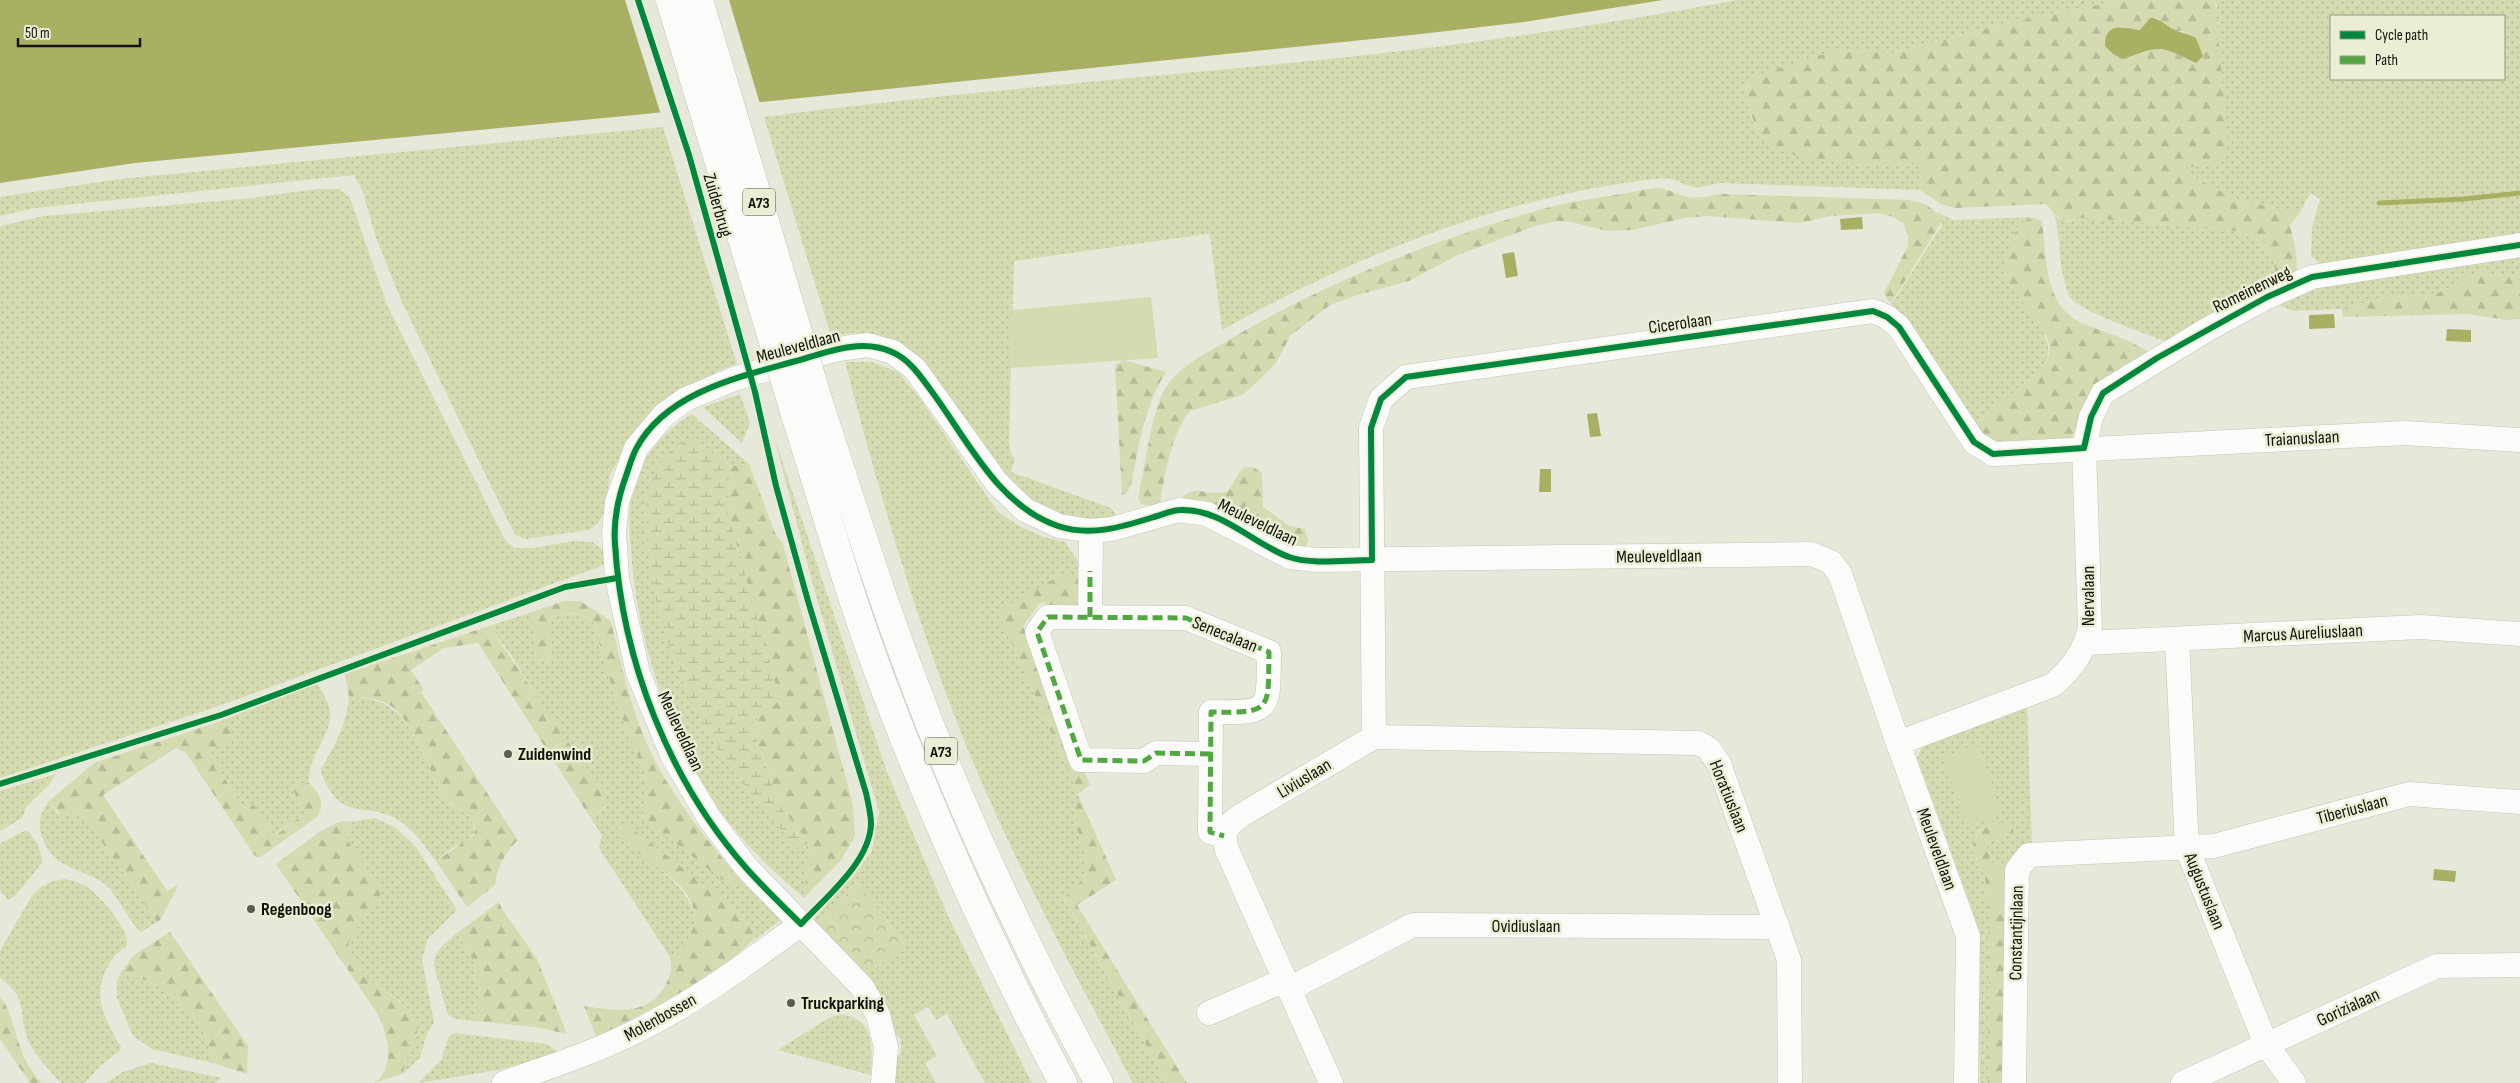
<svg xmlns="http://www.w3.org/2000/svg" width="2520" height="1083" viewBox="0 0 2520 1083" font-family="'Sofia Sans Condensed',sans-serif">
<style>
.grass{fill:url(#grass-dots);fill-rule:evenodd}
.forest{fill:url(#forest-firs);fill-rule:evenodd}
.wetland{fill:url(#wetland-marsh)}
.park{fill:url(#park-crowns)}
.garden{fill:#d5dab1}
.water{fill:#a9b064}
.pier{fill:#e6e8da}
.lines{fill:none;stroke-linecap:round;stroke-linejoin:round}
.stream{stroke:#a9b064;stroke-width:5}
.minor-casing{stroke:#c2c4b9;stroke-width:25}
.highway-casing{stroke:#c2c4b9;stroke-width:29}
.minor{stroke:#fbfcf9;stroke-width:24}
.highway{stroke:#fbfcf9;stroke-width:28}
.highway-bridge-casing{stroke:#c2c4b9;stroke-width:29;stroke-linecap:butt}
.highway-bridge{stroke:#fbfcf9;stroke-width:28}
.quiet{stroke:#51a841;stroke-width:5;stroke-dasharray:10 5;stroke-linecap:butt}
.cycleway-casing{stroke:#eaeed4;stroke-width:9}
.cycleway{stroke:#00873e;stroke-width:6}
.poi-dot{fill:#5c5d52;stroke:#eaeed4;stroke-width:2}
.labels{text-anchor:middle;stroke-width:5;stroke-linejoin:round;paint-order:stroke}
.shield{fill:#eaeed4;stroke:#525446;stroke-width:1}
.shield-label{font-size:16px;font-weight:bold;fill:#111209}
.street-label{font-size:18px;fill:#111209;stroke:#eaeed4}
.poi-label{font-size:18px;font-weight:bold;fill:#111209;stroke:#eaeed4;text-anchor:start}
</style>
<defs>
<pattern id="grass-dots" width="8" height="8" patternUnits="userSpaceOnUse" patternTransform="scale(1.25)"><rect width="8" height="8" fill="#d5dab1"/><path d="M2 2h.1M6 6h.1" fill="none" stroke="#b6ba97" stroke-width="1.8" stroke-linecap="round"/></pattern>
<pattern id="forest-firs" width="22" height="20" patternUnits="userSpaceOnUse" patternTransform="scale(1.25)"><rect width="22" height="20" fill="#d5dab1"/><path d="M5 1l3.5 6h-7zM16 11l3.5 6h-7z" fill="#b6ba97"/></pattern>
<pattern id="wetland-marsh" width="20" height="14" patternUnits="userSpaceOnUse" patternTransform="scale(1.25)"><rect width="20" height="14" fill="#d5dab1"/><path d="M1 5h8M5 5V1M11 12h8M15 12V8" fill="none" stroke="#b6ba97"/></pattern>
<pattern id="park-crowns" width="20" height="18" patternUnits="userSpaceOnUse" patternTransform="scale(1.25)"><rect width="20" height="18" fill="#d5dab1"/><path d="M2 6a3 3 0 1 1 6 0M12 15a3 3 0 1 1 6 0" fill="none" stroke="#b6ba97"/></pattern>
</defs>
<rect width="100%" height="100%" fill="#e6e8da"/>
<g class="grass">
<path d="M1738 0H2121L2002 24 1894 53 1837 50 1746 86C1747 100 1750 118 1757 131 1781 168 1883 163 1923 163L1920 190 1720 183C1712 184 1701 188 1694 187 1677 183 1675 176 1654 179 1502 197 1354 256 1222 330L1210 235 1207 234 1014 261 1009 441 1011 454 1015 459 1011 472 1111 508 1119 518 1093 523 1034 507 879 340 854 333 831 336 764 117C958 91 1153 78 1348 57 1479 43 1608 24 1738 0Z"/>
<path d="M2215 0H2520V238L2323 267 2311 256 2312 228 2320 199 2310 193 2299 214 2234 198 2176 168 2191 166 2217 6ZM2331 16H2504V79H2331Z"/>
<path d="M663 127 737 364 720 370 680 392 631 437 610 475 604 514 598 523 589 530 525 539 515 535 401 300 375 235 363 192 354 175 35 208 0 216V197L119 179Z"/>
<path d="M317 189H339L350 198 387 305 505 540 514 548H534L573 541 593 542 604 551V565L213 708 0 778V226L44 216 253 198Z"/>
<path d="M2052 211 2057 218 2067 222 2078 218H2092L2235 231C2268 240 2276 252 2276 287L2169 343C2151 335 2077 311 2069 296 2066 289 2064 278 2062 271 2058 250 2061 230 2052 211Z"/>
<path d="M1937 212 1953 220 2033 217 2016 229 2009 285C2027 307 2066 344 2039 372L1974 424 1888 310 1942 225V221Z"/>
<path d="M2520 250V273L2507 277 2478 271 2443 291 2425 296 2385 297 2342 309 2293 311 2272 302 2317 282Z"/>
<path d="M845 362H872L898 372 918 396 998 512 1019 526 1044 537 1065 542 1087 574 998 611 1081 801C1061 813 1092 851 1086 871 1083 882 1072 890 1064 899L1167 1083H1133C1075 974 1015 864 968 750 917 624 879 493 845 362Z"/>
<path d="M740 394 750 423 742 443 703 407Z"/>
<path d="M692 414 749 464 730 466 693 439 658 610 675 664 695 709 723 759 809 844 804 898C771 870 741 841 716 805 668 734 636 635 631 550 629 531 628 508 633 489 642 457 663 431 692 414Z"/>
<path d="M774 437 887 772 948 916 1032 1083H985L947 1014 936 1020 928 1007 914 1015 937 1056 925 1063 936 1083H893L897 1058 901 1053V1039L890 1030 812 921 855 874 872 851 879 812 815 592ZM858 883 905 944 818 924Z"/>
<path d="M532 612 534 646 537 659 546 662 552 656 548 627 550 618C569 613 575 611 593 622L617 705 644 771 648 789 642 817 734 888 742 882 781 920 750 943 754 938 744 915 727 902 672 861 629 844C663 872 731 914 670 957L599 848 602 835 590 817 606 807 513 658 489 626Z"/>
<path d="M316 684C320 687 322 692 325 697 343 730 306 751 309 783L296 784 293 788 305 813 274 835 254 805 243 808 210 755 214 748 235 737 221 721Z"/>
<path d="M349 697C406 698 411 732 434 776 437 784 441 793 446 800 457 812 475 811 474 832L466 842 452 848 436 861C426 848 415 831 400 821 372 802 345 820 328 787 325 781 321 776 321 769 335 746 347 724 349 697Z"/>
<path d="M2027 704 2032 845 2012 888 1990 859 1986 843 2014 832 1992 822 1978 831 1972 849 1985 878 1989 912 1988 1083H1980L1977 936 1972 909 1917 758 1923 745Z"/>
<path d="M56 774 49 785 27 806 22 818 0 831V791Z"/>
<path d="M49 801 58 814 66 816 79 813 85 817 157 922 141 932C134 928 118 898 109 888 94 873 74 872 58 860 46 852 36 829 41 815 43 810 46 806 49 801Z"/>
<path d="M375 818 396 828 416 847 457 910 427 940 422 960 434 1022 426 1036 420 1058 404 1073C404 1054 419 1044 416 1026 412 1001 382 993 367 978 358 969 353 955 348 944L360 922 347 840 351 822Z"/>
<path d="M26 830C34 835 43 854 42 863L15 896 8 900 0 890V846L1 843Z"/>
<path d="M65 879C73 881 80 882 87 887 98 894 134 933 126 947 115 953 112 959 106 970 92 999 106 1022 121 1047L120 1051 100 1066 85 1083H62L57 1079C48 1067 34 1055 29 1042 16 1013 31 1000 0 978V951L31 897 41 887 53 881Z"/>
<path d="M457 933C479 964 482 984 475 1021L455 1019 448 1015 434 966C434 950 446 943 457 933Z"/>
<path d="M121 972C170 986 203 1011 213 1063L152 1049 133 1036 117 998V981Z"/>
<path d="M839 1014C876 1018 872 1047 871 1075L778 1050 827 1019Z"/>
<path d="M453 1033 547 1044 560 1053 498 1070 418 1083 441 1060 449 1036Z"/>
<path d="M151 1063 221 1078 215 1083H106L123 1072Z"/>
</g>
<g class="forest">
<path d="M2121 0H2215L2228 144 2222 161 2209 166 2177 168 2234 198 2299 214 2290 225 2296 252 2297 271 2276 287C2276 252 2268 240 2235 231L2092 218H2078L2063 222 2046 204 1954 208 1941 204 1920 190 1923 163C1879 163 1786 171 1758 132 1755 127 1753 119 1751 114 1747 101 1744 89 1751 77L1837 50 1894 53 2002 24ZM2157 18 2175 31H2183L2195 63C2158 45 2162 45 2123 59L2120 26 2140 30Z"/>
<path d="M1655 188C1669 188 1674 194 1687 197 1697 199 1709 196 1720 194L1908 200C1924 202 1934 207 1942 221L1892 302H1889L1884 293 1908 246V236L1904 224 1894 217 1878 213 1831 216 1800 223 1707 216 1685 218 1632 230 1608 231 1566 221H1557L1535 226 1458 255 1409 281 1354 296 1330 305 1291 335 1276 363 1252 387 1242 395 1190 411C1169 439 1166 473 1159 507L1141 504 1138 498C1145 470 1151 412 1165 389 1177 368 1204 354 1224 343 1319 285 1426 243 1532 212 1572 200 1614 196 1655 188Z"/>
<path d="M2033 217 2042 221C2047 259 2043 308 2086 325 2108 333 2130 340 2150 353L2081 415 2072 437 2067 440 2003 444 1989 439 1974 424 2039 372C2073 337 2014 306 2006 276 2003 266 2008 251 2011 242 2015 230 2020 222 2033 217Z"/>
<path d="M2478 271 2507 277 2520 273V319L2505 320 2469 314 2343 317 2342 309 2385 297 2425 296 2443 291Z"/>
<path d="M1124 360 1166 372C1144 406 1139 445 1131 485L1126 494 1122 495 1115 365Z"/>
<path d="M749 464 775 533 783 544 853 805 855 836 841 860 804 898 809 844 780 805 751 725 728 513 730 466Z"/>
<path d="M1245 467H1253L1262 473 1263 507 1289 526 1305 529 1308 540 1304 553 1175 506C1194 479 1201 497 1226 492 1235 486 1235 474 1245 467Z"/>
<path d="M1087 574 1084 610H1055L1044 602 1039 604 1023 626 1090 785 1078 794 998 611 1059 576Z"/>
<path d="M564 601H580L611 621C621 665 632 714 652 755 675 801 709 842 742 882L734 889 642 817 648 789 644 771 617 705 593 622C576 611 569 612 550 618L548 627 552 656 546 662 537 659 534 646 532 612Z"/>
<path d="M489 626 610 803 590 817 478 643 444 648 411 670 424 690 421 692 518 840C505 852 497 868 495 885L467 907 436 861 473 836C483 814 452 810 444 797 429 771 417 730 396 710 383 698 366 697 349 697L345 674Z"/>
<path d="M221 721 236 737 214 748 210 755 243 808 254 805 274 835H276L305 813 292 788 296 784 309 783C319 793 326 804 317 817L259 858 255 856 186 753 176 748 103 795 167 891 179 884 161 919 157 922 85 817 79 813 63 817 49 801 94 763Z"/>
<path d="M1081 801 1116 880 1077 905 1187 1083H1167L1064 898C1072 890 1083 882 1086 871 1092 851 1061 813 1081 801Z"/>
<path d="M342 821 351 822 347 840 383 891 360 922 348 944C354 955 358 969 367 978 384 995 418 1004 417 1034 416 1048 404 1054 404 1073L374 1083C396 1068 388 1037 379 1016L276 864 321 831Z"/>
<path d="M1992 822 2011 824 2014 832 1986 843 1990 859 2012 888 2010 1083H1988L1989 912 1985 878 1972 849 1978 832Z"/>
<path d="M622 824 627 825 744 915 755 934C747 961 625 1025 596 1036L584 1006C612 1010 645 1017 663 989 670 978 673 970 670 957 695 939 704 914 682 888 667 870 643 861 628 843 624 838 621 832 617 827Z"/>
<path d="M499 902 502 909 537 959 567 1034 535 1027 475 1021C482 984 479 964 457 933Z"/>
<path d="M170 932 248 1046 247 1074 213 1063C203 1011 170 986 121 972L134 955Z"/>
<path d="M0 996C20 1025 13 1053 42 1083H30L0 1039Z"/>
</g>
<path class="wetland" d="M693 439 730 466 728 513 780 700 751 725 780 805 809 844 796 848 723 759 695 709 675 664 658 610 647 548 646 495 659 463 675 445Z"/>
<path class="park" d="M858 883 905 944 872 972 818 924Z"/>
<g class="garden">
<path d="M1151 297 1158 358 1011 368 1012 310Z"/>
<path d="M1977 744 2002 814 1967 827 1943 757Z"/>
<path d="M1995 863H2004V899H1994Z"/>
</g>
<g class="water">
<path d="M0 0H1663L1524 22 1421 34 635 115 135 163 0 183Z"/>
<path d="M2150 18C2160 18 2165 25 2173 29 2180 33 2189 34 2196 38L2203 56 2196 63C2158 45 2162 45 2123 59L2113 54 2105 46C2105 22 2122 27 2140 30Z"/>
<path d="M1862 217 1863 229 1841 230 1840 219Z"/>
<path d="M1514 252 1518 276 1506 278 1502 254Z"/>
<path d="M2334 314 2335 328 2309 329V315Z"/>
<path d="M2447 329 2471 330V342L2446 341Z"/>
<path d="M1597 413 1601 436 1590 437 1587 414Z"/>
<path d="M1540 469H1551V492H1539Z"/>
<path d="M2434 869 2456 871 2455 882 2433 880Z"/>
</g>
<path class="pier" d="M625 0H729L760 104 661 115Z"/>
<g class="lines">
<path class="stream" d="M2379 203 2464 199 2520 193"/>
<defs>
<g id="minor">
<path d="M1090 617 1091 531"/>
<path d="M2177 639 2187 848 2266 1044 2294 1083"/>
<path d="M2086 643 2420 627 2520 634"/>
<path d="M1374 737 1699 743 1709 749 1719 764 1789 960 1790 1083"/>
<path d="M1898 743 2053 685C2073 667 2083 654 2090 628L2084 448 2091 417 2103 393 2208 329 2267 297 2312 277 2520 245"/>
<path d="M1210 754 1156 753 1144 761 1081 760 1037 632 1048 617 1186 618 1269 652C1268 711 1273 713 1211 712L1210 832 1224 836"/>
<path d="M1289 989 1413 925 1778 927"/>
<path d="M1209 1013 1285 980"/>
<path d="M504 1083C542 1069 582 1057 618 1040 685 1010 742 967 801 924"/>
<path d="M883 1083 886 1047 878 1015 862 987 746 867 709 818 673 757 638 673 617 578 614 533 617 502 636 448 664 415 686 399 734 379 838 349 868 345 893 352 915 369 997 483 1025 510 1059 526 1091 531 1112 529 1179 510 1207 514 1290 557 1316 560 1812 554 1831 562 1840 574 1898 743 1968 936 1966 1083"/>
<path d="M1331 1083 1227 850C1222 830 1225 828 1240 816L1374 737 1371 428 1381 399 1406 377 1873 311 1887 317 1899 327 1974 442 1993 454 2405 433 2520 440"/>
<path d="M2014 1083 2017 870 2029 855 2214 846 2409 794 2520 802"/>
<path d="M2183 1083 2437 966 2520 965"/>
</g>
<g id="highway">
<path d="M819 403C849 494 877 586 911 675 963 816 1028 952 1099 1083"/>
<path d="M794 411C824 506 851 602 887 695 938 828 996 957 1063 1083"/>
</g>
</defs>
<use href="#minor" class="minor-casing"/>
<use href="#highway" class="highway-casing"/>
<use href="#minor" class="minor"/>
<use href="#highway" class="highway"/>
<defs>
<g id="highway-bridge">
<path d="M670 0 794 411"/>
<path d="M699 0 819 403"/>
</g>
</defs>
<use href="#highway-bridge" class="highway-bridge-casing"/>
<use href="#highway-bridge" class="highway-bridge"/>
<g class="quiet">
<path d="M1090 617V571"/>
<path d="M1210 754 1156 753 1144 761 1081 760 1037 632 1048 617 1186 618 1269 652C1268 711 1273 713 1211 712L1210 832 1224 836"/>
</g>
<defs>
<g id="cycleway">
<path d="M638 0 689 155 755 392 776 486 808 601 866 793C868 803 871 814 871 824 870 862 825 898 801 924 783 906 764 888 747 869 669 781 622 660 615 544 613 519 618 498 626 476 629 467 632 457 636 449 666 392 739 377 796 361 827 352 861 338 892 352 911 360 923 380 935 396 969 443 999 506 1058 526 1090 537 1122 527 1154 517 1162 515 1172 510 1180 510 1221 508 1253 544 1289 557 1313 565 1346 560 1372 560L1371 428 1381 399 1406 377 1873 311 1887 317 1899 327 1974 442 1993 454 2084 448 2091 417 2103 393 2157 358 2267 297 2312 277 2520 245"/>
<path d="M0 784 221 715 565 587 617 578"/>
</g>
</defs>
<use href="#cycleway" class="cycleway-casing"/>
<use href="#cycleway" class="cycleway"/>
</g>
<g class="poi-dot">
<circle cx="508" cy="754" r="5"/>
<circle cx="251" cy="909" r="5"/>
<circle cx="791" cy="1003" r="5"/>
</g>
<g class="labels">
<g class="shield">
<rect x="743" y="188.5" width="32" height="27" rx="4"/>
<rect x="925" y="737.5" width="32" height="27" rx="4"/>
</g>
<g class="shield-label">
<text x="759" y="208">A73</text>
<text x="941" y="757">A73</text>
</g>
<g class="street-label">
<text transform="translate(718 205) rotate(74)" y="6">Zuiderbrug</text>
<text transform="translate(2252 289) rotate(-26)" y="6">Romeinenweg</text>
<text transform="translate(1680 323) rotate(-8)" y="6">Cicerolaan</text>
<text transform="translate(798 346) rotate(-15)" y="6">Meuleveldlaan</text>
<text transform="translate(2302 438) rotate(-3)" y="6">Traianuslaan</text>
<text transform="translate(1258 522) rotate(26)" y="6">Meuleveldlaan</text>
<text transform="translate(1659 556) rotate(-1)" y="6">Meuleveldlaan</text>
<text transform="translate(2088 596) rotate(-90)" y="6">Nervalaan</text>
<text transform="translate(2303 633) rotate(-3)" y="6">Marcus Aureliuslaan</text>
<text transform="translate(1225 634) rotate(22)" y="6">Senecalaan</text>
<text transform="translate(681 731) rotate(65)" y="6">Meuleveldlaan</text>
<text transform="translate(1304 778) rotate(-31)" y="6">Liviuslaan</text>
<text transform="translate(1729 796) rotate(68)" y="6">Horatiuslaan</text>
<text transform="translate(2352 809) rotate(-15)" y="6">Tiberiuslaan</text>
<text transform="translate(1937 849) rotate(70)" y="6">Meuleveldlaan</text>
<text transform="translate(2205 891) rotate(68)" y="6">Augustuslaan</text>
<text x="1526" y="932">Ovidiuslaan</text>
<text transform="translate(2016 933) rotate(-89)" y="6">Constantijnlaan</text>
<text transform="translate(2348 1007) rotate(-25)" y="6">Gorizialaan</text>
<text transform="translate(660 1017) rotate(-29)" y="6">Molenbossen</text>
</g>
<g class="poi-label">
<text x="518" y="760">Zuidenwind</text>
<text x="261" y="915">Regenboog</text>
<text x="801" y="1009">Truckparking</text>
</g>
</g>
<rect x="2330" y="15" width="175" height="65" fill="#eaeed4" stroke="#939683"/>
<rect x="2340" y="31" width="25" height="8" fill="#00873e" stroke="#939683"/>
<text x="2375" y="40" font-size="15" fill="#111209">Cycle path</text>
<rect x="2340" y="56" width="25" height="8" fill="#51a841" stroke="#939683"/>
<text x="2375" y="65" font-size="15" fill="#111209">Path</text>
<path d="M18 38v8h122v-8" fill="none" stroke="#111209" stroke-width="2.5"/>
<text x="25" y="38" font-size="15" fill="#111209" stroke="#eaeed4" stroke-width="4" paint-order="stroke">50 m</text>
</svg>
